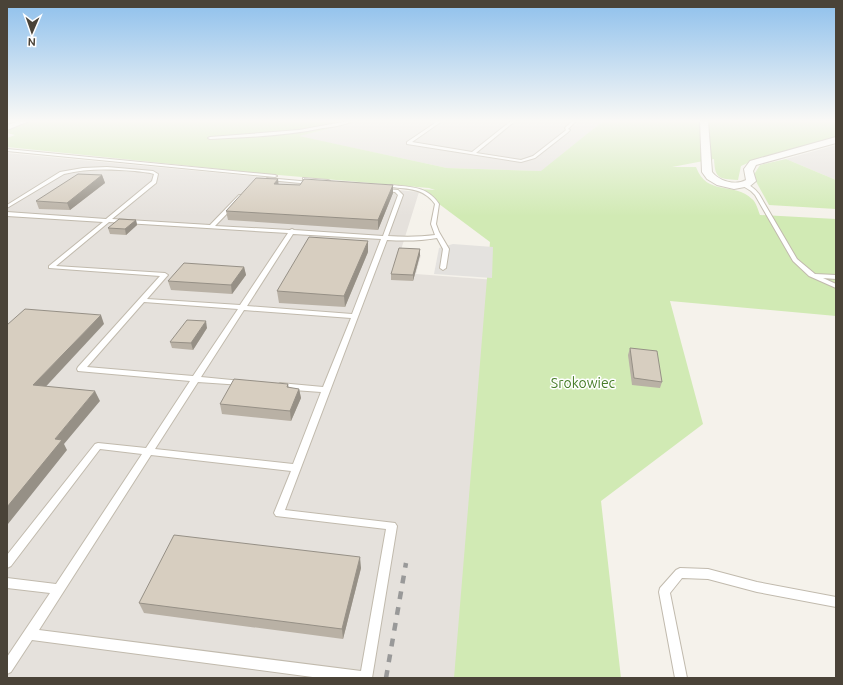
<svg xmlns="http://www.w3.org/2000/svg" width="843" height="685" viewBox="0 0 843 685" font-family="Ubuntu,sans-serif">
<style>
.industrial{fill:#e5e1dc}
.green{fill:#d1eab4}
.parking{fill:#e4e2df}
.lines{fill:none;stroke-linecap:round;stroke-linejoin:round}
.service-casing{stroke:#c1baad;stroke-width:2}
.minor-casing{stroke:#c1baad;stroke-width:2}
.service{fill:#fff;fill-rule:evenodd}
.minor{fill:#fff;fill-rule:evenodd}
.rail{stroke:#999;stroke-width:4.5;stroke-dasharray:8 8;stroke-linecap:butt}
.wall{fill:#b9b1a5}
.shaded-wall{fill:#969086}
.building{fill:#d7cec0;stroke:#969086}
.labels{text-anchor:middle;stroke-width:3;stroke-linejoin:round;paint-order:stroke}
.park-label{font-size:14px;fill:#487e2a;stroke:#fff}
</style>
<rect width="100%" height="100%" fill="#f5f2eb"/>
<g class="industrial">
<path d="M359 121H603L542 171 447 168 297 136Z"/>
<path d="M836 145V180L786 159Z"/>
<path d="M7 153 419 192 400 253 421 255 416 274 496 280 465 678H7Z"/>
</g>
<g class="green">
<path d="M31 121H359L299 136 447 168 541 171 603 121H836V138L759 158 741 166 738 180C718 179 715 178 714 159L672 167H696C707 197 734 181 752 199 756 202 758 210 760 215L836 219V316L670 301 703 424 601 501 621 678H454L490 242 419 189 435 190 429 188 267 174 7 147V138L15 135 7 133V130Z"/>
<path d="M786 159 836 180V209L769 205 753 176 760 165Z"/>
</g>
<path class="parking" d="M453 244 493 247 492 278 434 274 439 248Z"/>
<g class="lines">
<defs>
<g id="service">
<path d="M348 121H353C344 125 333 127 323 128 286 136 248 137 210 139L208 138 210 137 299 130Z"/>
<path d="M438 121H442L412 142 472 152 511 121H515L476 153 521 160 533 156 565 131 566 130 565 128 572 121H576L568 129 570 130 567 133 535 158 521 162 407 144V142Z"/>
<path d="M7 149 275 175 277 176 275 177 7 151Z"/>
<path d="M107 167 153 171 158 174 156 183 112 219 210 225 239 195H241L243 196V197L215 226 290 230 292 229 294 230 383 236 398 195 395 192 383 191V189H385L398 190 403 195 388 236C404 237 420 237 435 235L431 224 435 204C424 188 408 189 391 187L389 186 391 185C411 187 427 186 439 204L436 224 439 232 449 249 446 268 443 270 440 268 443 249 437 238C420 241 404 241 387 240L285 510 395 523 397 526 372 678H320L32 640 11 672 7 674V657L50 593 7 588V578L56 584 142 454 100 449 11 566 7 568V555L95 444 98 443 146 448 190 381 78 371 77 369 78 367 160 276 49 268V266L103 222 7 216V212L106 219 152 181 154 174C148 172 141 172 135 171 111 169 87 168 64 174L7 208V205L60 172 83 168ZM109 222 288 233 240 305 147 299 168 275 165 273 56 266ZM293 234 381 239 352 314 247 306ZM144 302 238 309 193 376 87 367ZM244 310 351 318 323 387 280 383 276 386 280 389 321 392 293 464 155 449 198 382 242 385H245L246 383 245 381H242L201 377ZM151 455 291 471 274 513 276 516 386 529 361 671 39 630Z"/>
<path d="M267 178 311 182 313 183 311 184 269 180H267Z"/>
<path d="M303 178 328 180 330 181 328 182 305 180H303Z"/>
<path d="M743 184C750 184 755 189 759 194L797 259 815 274 836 275V279L823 278 836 284V288L809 276 793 261 755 195 751 191 743 186Z"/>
<path d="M680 568 708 569 757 582 836 597V607L757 592 708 579 682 578 670 593 687 678H675L659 592 660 588 676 570Z"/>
</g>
<g id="minor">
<path d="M19 121H29L7 130V125Z"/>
<path d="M700 121H708L712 172C719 181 735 186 746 180L744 169 750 161 836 137V143L756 165 753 171 756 181 750 186 734 189 717 185 707 179 702 172Z"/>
</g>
</defs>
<use href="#service" class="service-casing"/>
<use href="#minor" class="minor-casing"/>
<use href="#service" class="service"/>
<use href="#minor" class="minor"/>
<path class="rail" d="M386 678 406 563"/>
</g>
<g class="wall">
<path d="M102 175 105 183 70 210 39 209 36 201Z"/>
<path d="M278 179V184L300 185H393V193L378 230 228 220 226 211Z"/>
<path d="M136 220 137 225 126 235 110 234 108 228Z"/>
<path d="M420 249V255L413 281 391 280V274Z"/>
<path d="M368 252 345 307 279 303 277 291Z"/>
<path d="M244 267 246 275 232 294 171 290 168 281Z"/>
<path d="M207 328 193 350 172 348 170 342Z"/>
<path d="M630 348 662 382 660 388 632 385 628 355Z"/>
<path d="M288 384 289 388 299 389 301 398 291 421 222 414 220 404Z"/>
<path d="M361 568 343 639 144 613 139 603Z"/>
</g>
<g class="shaded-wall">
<path d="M102 175 105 183 70 210 67 203Z"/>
<path d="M278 179 279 188 274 184Z"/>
<path d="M393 185V193L378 230V220Z"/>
<path d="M136 220 137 225 126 235 125 229Z"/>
<path d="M368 241V252L345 307 344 296Z"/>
<path d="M420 249V255L413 281V275Z"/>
<path d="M244 267 246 275 232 294 231 285Z"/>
<path d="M101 315 104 324 38 395 33 385Z"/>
<path d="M206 321 207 328 193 350 191 343Z"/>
<path d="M299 389 301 398 291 421 290 411Z"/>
<path d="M95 391 100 401 64 444 67 450 8 524 7 522V507L55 439Z"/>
<path d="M360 557 361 568 343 639 342 629Z"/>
</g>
<g class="building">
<path d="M78 174 102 175 67 203 36 201Z"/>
<path d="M256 178 278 179 274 184 300 185 304 179 393 185 378 220 226 211Z"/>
<path d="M119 219 136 220 125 229 108 228Z"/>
<path d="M309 237 368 241 344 296 277 291Z"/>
<path d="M399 248 420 249 413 275 391 274Z"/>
<path d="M184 263 244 267 231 285 168 281Z"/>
<path d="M25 309 101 315 33 385 95 391 55 439 62 440 7 507V325Z"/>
<path d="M187 320 206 321 191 343 170 342Z"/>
<path d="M630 348 657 351 662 382 634 378Z"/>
<path d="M234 379 288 384 287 387 299 389 290 411 220 404Z"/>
<path d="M174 535 360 557 342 629 139 603Z"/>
</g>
<linearGradient id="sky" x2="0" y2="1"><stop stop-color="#8ec0ec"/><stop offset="0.56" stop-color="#faf9f6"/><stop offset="1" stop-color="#faf9f6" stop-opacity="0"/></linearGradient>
<rect width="843" height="216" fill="url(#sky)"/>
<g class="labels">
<g class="park-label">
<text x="583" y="388">Srokowiec</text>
</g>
</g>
<rect width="843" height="685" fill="none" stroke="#4a4338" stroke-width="16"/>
<g transform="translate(32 32) rotate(182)" stroke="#ffffff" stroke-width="3" paint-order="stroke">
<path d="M0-3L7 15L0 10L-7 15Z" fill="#4a4338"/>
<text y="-6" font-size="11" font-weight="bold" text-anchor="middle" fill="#4a4338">N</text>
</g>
</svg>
